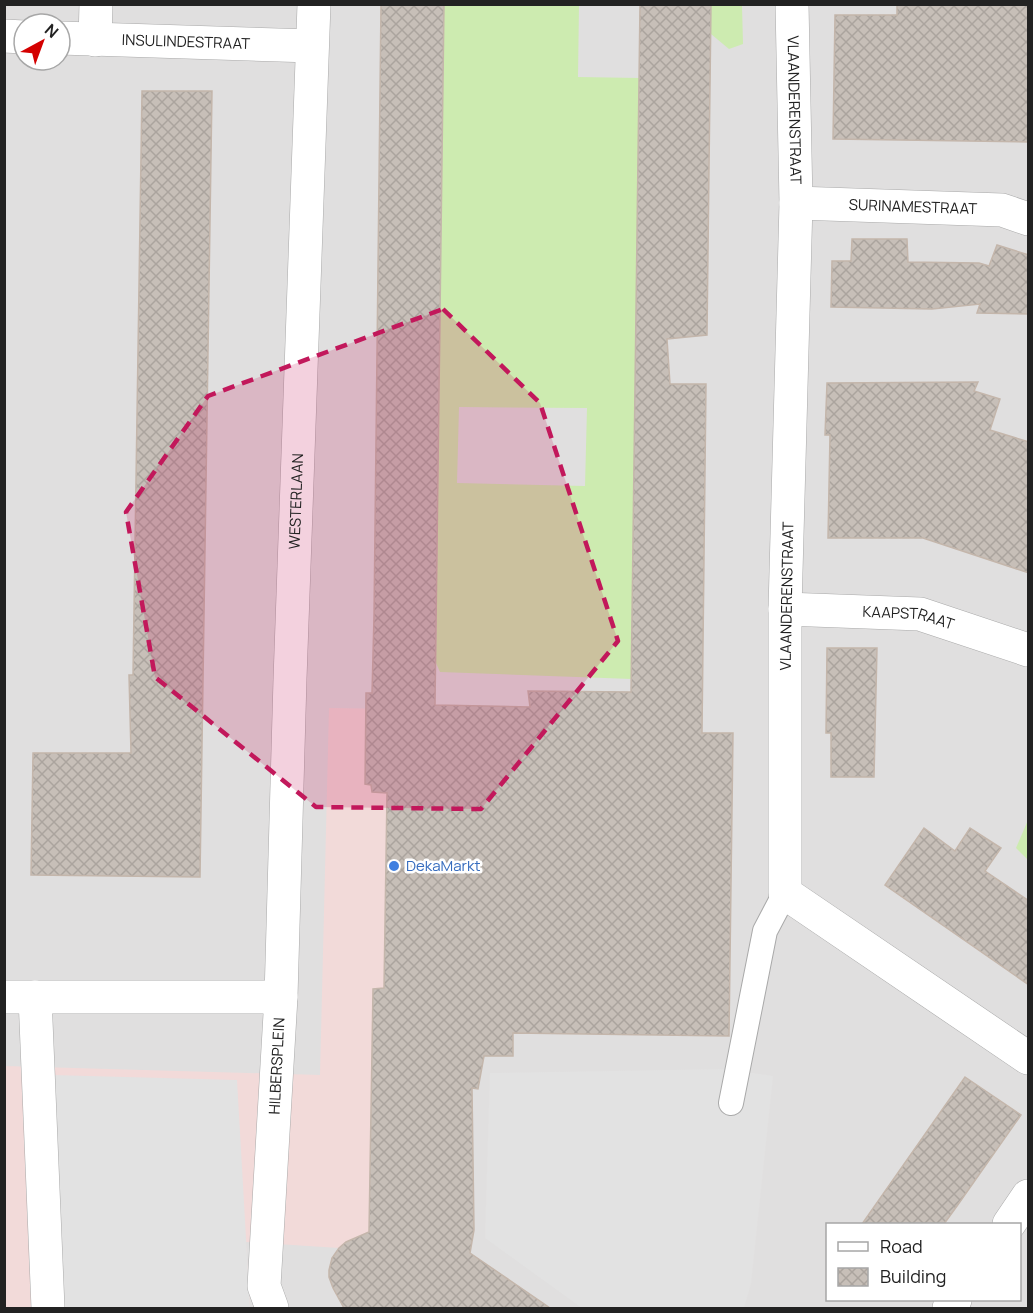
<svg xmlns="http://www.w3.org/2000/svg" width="1033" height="1313" viewBox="0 0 1033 1313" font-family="Manrope,sans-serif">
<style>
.residential{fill:#e0dfdf;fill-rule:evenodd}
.commercial{fill:#f2dad9}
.grass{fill:#cdebb0;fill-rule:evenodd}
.parking{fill:#e2e2e2}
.building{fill:url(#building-cross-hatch);stroke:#c4b6ab;stroke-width:1.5}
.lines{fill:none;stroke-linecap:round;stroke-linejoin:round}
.lane-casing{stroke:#a9a9a9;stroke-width:26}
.street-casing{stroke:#a9a9a9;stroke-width:34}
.lane{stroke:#fff;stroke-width:24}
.street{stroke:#fff;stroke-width:33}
.marked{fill:#c2185b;fill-opacity:0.2;stroke:#c2185b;stroke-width:4.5;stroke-dasharray:12 8;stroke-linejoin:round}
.shop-dot{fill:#3f7fe0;stroke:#fff;stroke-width:2}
.labels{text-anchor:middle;stroke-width:5;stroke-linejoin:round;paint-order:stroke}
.street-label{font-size:15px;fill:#222;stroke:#fff}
.shop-label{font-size:15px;fill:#366cbe;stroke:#fff;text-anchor:start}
</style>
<defs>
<pattern id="building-cross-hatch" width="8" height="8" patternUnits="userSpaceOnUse" patternTransform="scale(1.5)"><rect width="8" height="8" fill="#c7bfb8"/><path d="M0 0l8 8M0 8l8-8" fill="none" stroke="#aba49e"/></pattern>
</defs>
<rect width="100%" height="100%" fill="#f2efe9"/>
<path class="residential" d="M5 5H1028V1308H5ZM24 24H60V60H24ZM828 1224H1020V1300H828Z"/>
<path class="commercial" d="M329 708 675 713 438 1026 432 1254 246 1242 250 1308H5V1066L320 1075Z"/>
<g class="grass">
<path d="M444 5H579L578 77 640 78 631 667 632 679 440 672 436 663ZM459 407 587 408 585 486 457 483Z"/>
<path d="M711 5H742L743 44 729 49 711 34Z"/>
<path d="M1028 820V860L1016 848Z"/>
</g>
<g class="parking">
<path d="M727 1069 773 1076 751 1283 744 1308H582L485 1238 490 1073Z"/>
<path d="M51 1075 237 1080 250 1308H56Z"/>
</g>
<g class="building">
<path d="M381 4H444L435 705 530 707 528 691 631 692 640 4H711L707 335 667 339 670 384H706L702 733H733L729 1036 513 1033V1056H484L478 1089 472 1088 474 1230 470 1253 550 1308H344L333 1288 329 1277V1270L332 1258 339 1248 346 1242 369 1232 373 989 384 988 387 793 372 792 371 785 365 784 366 693H372L374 616Z"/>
<path d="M897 4H1029V142L833 139 835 15H897Z"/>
<path d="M142 91H212L200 877 31 875 33 753H131L129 675H133Z"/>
<path d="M852 239H907L908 262 979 263 989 266 997 245 1029 255V314L977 313 980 304 932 309 831 307 832 261H851Z"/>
<path d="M978 382 974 391 1000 399 990 430 1029 442V573L923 538H828L830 435H825L827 383Z"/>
<path d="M827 648H877L874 777H831V733H826Z"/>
<path d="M924 828 955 851 970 828 1001 848 985 871 1029 901V985L885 885Z"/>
<path d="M965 1077 1021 1115 957 1206 944 1224H862Z"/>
</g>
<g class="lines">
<defs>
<path id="lane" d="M731 1103 765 931 785 893"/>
<g id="street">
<path id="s1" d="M792 4 796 203 785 609V893L1028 1058"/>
<path d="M4 36 24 37"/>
<path id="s2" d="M60 38 312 46"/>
<path d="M95 40 96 4"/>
<path id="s3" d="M796 203 1002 210 1028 219"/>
<path id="s4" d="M785 609 920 614 1028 650"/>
<path d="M4 997H281L264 1286 272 1308"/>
<path d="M35 997 48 1308"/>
<path id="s5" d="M281 997 290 679 314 4"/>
<path d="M1009 1224 1028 1196"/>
<path d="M949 1308 955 1300"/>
</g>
</defs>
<use href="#lane" class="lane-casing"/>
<use href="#street" class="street-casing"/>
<use href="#lane" class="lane"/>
<use href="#street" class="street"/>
</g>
<path class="marked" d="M443 309 540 403 618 641 481 809 316 807 155 677 126 512 208 396Z"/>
<circle class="shop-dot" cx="394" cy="866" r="6"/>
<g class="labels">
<g class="street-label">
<text dy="5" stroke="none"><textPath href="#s2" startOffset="126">INSULINDESTRAAT</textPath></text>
<text dy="5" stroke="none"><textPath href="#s1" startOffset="106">VLAANDERENSTRAAT</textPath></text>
<text dy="5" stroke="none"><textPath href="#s3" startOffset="117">SURINAMESTRAAT</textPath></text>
<text dy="5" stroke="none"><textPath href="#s5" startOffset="496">WESTERLAAN</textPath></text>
<text transform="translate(787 596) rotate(-89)" y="5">VLAANDERENSTRAAT</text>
<text dy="5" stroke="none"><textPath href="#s4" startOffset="124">KAAPSTRAAT</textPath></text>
<text transform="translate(277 1066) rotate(-87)" y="5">HILBERSPLEIN</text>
</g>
<g class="shop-label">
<text x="406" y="871">DekaMarkt</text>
</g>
</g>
<rect width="1033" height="1313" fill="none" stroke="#222222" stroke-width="12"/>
<rect x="826" y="1223" width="195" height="78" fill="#ffffff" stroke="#a7a7a7" stroke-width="1.5"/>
<rect x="838" y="1242" width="30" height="9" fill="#ffffff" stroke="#a7a7a7" stroke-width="1.5"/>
<text x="880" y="1253" font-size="18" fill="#222222">Road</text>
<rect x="838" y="1268" width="30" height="18" fill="url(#building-cross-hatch)" stroke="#a7a7a7" stroke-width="1.5"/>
<text x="880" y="1283" font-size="18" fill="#222222">Building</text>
<g transform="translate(42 42) rotate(41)"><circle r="28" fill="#ffffff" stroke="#a7a7a7" stroke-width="1.5"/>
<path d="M0-4.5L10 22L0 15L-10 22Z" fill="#d40000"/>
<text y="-9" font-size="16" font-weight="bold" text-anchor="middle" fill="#222222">N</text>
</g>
</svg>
